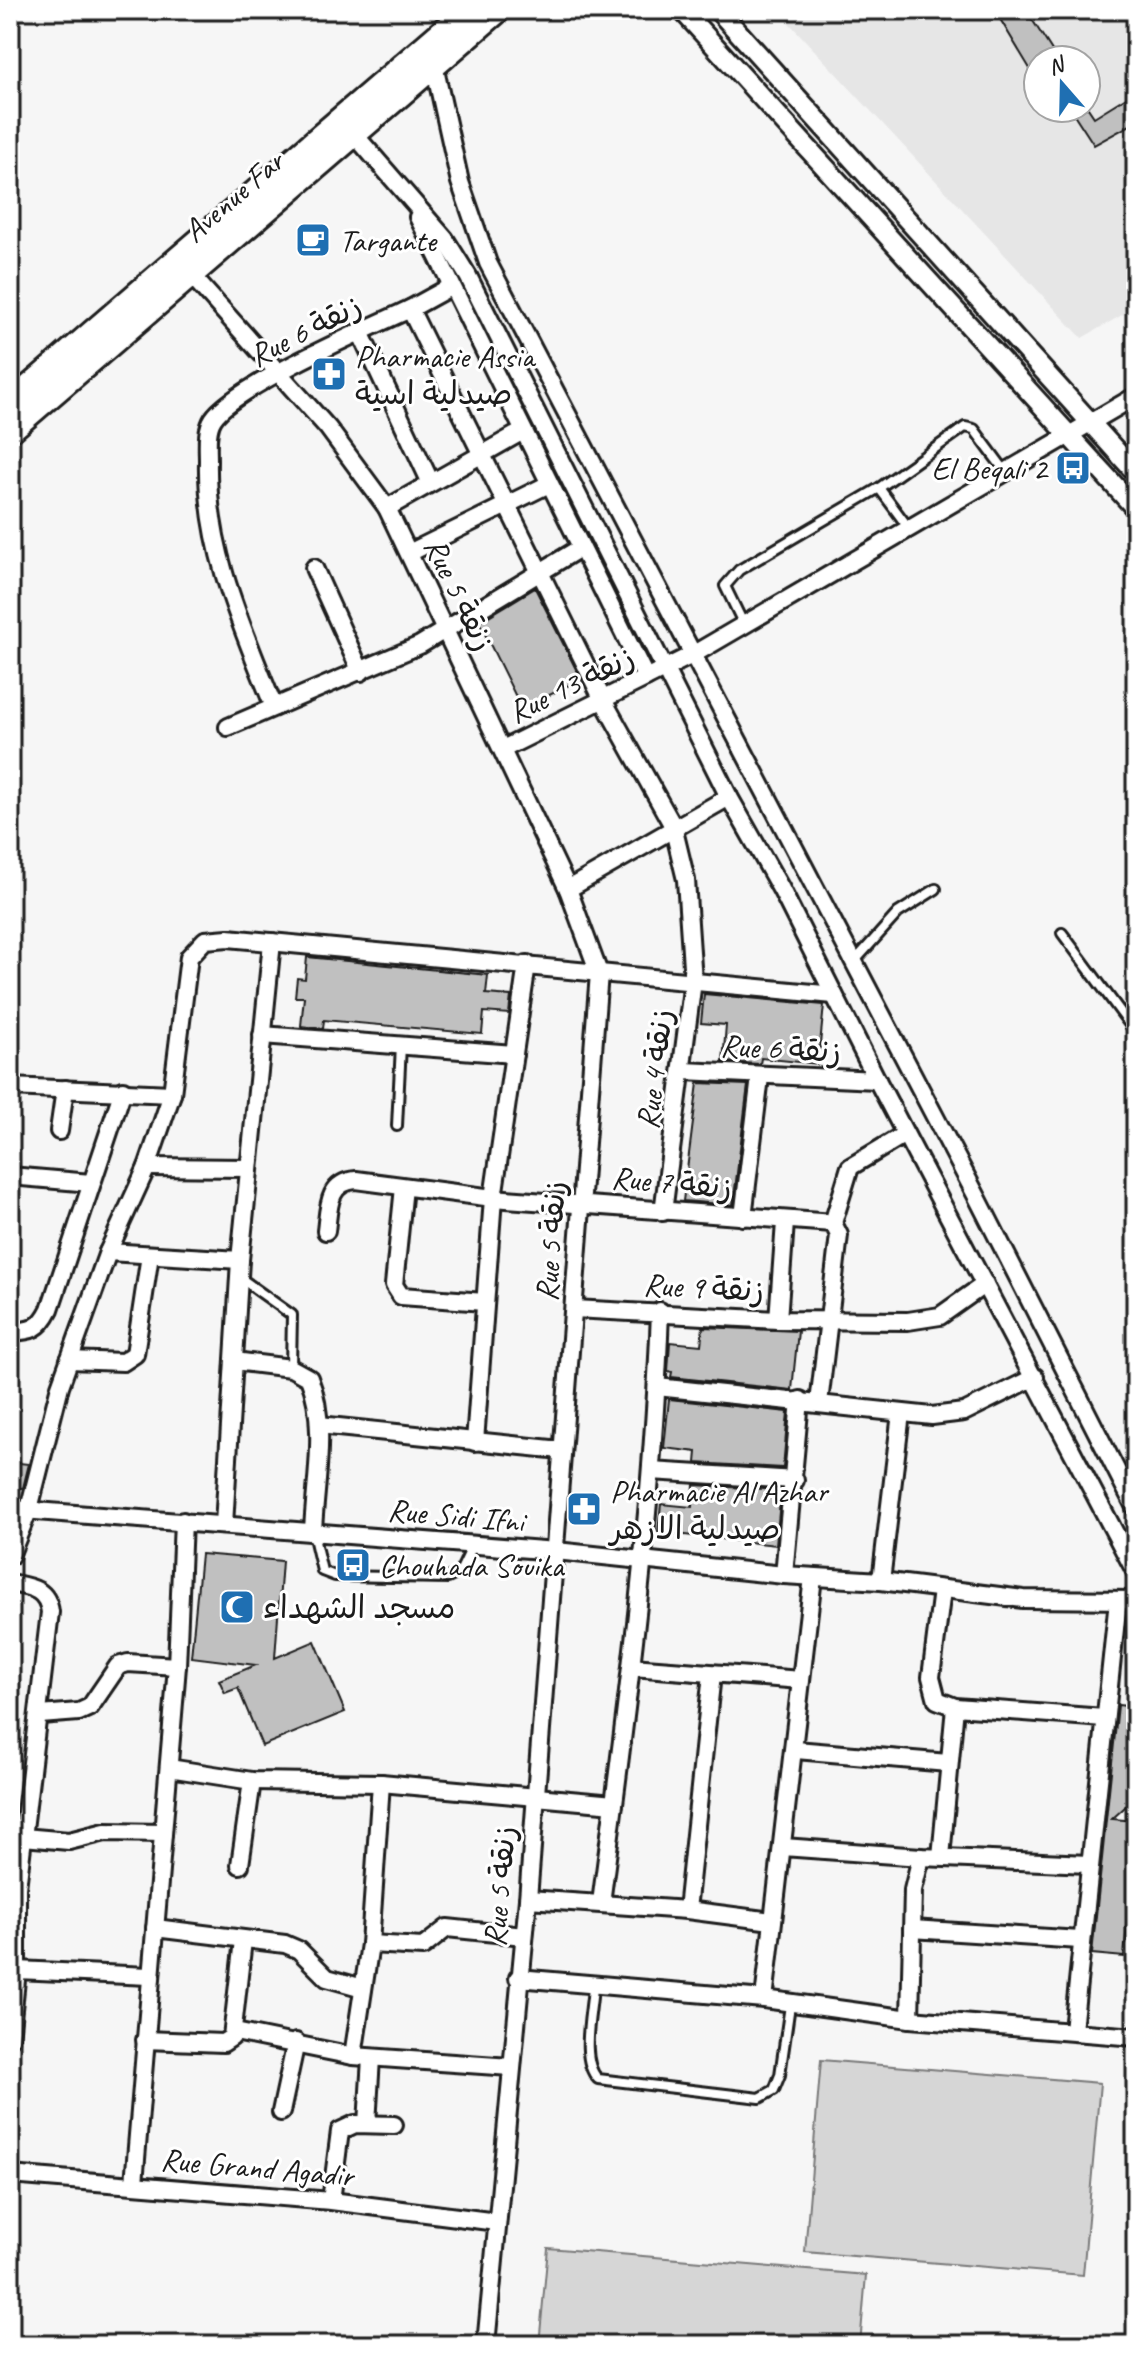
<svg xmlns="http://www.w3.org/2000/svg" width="1146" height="2355" viewBox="0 0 1146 2355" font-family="Caveat,'Playpen Sans Arabic',sans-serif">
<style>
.built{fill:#e6e6e6;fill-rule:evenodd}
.green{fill:#d6d6d6;stroke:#797979;stroke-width:2}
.building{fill:#c0c0c0;stroke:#1c1c1c;stroke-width:2}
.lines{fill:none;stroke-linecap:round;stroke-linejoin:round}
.service-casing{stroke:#1c1c1c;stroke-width:14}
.minor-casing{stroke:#1c1c1c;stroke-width:22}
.tertiary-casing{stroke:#1c1c1c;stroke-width:24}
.primary-casing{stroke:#1c1c1c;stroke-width:30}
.service{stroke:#fff;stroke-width:8}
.minor{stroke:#fff;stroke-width:16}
.tertiary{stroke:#fff;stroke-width:18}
.primary{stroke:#fff;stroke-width:24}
.labels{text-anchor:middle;stroke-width:6;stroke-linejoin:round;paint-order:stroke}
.street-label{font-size:32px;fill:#1c1c1c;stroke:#fff}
.poi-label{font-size:32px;fill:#1c1c1c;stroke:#fff;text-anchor:start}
</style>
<rect width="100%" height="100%" fill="#f6f6f6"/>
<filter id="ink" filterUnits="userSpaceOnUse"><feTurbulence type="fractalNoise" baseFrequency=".0125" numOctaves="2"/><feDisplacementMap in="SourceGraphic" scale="16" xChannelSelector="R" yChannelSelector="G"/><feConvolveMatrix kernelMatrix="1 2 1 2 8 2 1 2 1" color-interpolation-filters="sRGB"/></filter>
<g filter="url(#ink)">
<path class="built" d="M777 10H1136V307L1082 338ZM1038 60H1086V108H1038Z"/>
<g class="green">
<path d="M821 2060 1100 2083 1083 2275 805 2252Z"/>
<path d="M548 2248 866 2275 860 2345H539Z"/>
</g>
<g class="building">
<path d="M1014 10H1026L1058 60H1038V82L1000 19Z"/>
<path d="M1136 91V122L1094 145 1070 108H1088L1094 117Z"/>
<path d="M535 588 581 679 522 709 479 622Z"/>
<path d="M307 957 488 975 486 994 511 996 509 1014 484 1012 482 1034 324 1020 323 1029 301 1026 304 997H295L297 978 305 979Z"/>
<path d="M704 994 824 1005 818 1064 761 1058 760 1064 723 1062 726 1025 701 1023Z"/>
<path d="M698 1083 748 1085 733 1205 683 1201Z"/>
<path d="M703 1327 798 1331 792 1390 671 1377 672 1372 668 1371 670 1342 701 1345Z"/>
<path d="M669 1399 788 1412 783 1468 696 1463 697 1452 664 1448Z"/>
<path d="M10 1462 29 1464 23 1488 10 1487Z"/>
<path d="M694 1485 781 1490 776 1545 658 1532 661 1504 692 1507Z"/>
<path d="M201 1554 282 1561 275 1658 315 1641 345 1712 262 1746 238 1688 225 1693 219 1680 256 1665 191 1657Z"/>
<path d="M1118 1705 1136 1707V1797L1112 1819 1136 1821 1124 1957 1092 1954Z"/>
</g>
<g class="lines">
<defs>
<g id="service">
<path d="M879 488 965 427 974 429 1005 471"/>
<path d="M744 625 725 586 739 570 879 488 908 527"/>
<path d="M1062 933 1136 1033"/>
<path d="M853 963 898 913 936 889"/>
<path d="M397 1126 401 1045"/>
<path d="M239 1277 292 1315 291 1367"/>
<path d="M313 1533 322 1571 335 1576 448 1578 460 1572 473 1545"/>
<path d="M593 1986C592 2011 579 2060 598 2079L760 2098 774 2090 780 2075 790 2005"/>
</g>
<g id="minor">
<path d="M434 65 460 182 488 263 977 1197 1136 1509"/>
<path d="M354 134 445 239 468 276 729 797 781 889 877 1080 1136 1573"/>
<path d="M418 217 646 678"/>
<path d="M185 268 328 428 387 508 568 889 599 973 528 1899 486 2345"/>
<path d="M410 309 450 287"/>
<path d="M360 332 430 481"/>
<path d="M387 508 523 431"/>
<path d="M409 553 549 484"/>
<path d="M314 568 361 672"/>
<path d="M274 707C242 627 206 549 208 461 208 447 206 430 213 419 233 387 371 327 410 309L603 700 673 826 686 880 693 981 663 1212"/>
<path d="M228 727 420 645 580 548"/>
<path d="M503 749 694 654 1136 396"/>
<path d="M568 889 729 797"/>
<path d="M262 1035 514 1054"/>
<path d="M684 1071 877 1080"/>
<path d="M10 1087 172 1094"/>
<path d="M59 1131 65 1089"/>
<path d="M147 1167 249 1168"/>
<path d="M10 1176 91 1183"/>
<path d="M404 1187 394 1285 401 1296 485 1302"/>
<path d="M743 1217 760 1077"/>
<path d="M833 1223 850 1167 905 1134"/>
<path d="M326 1231C329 1209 327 1182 356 1180L493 1198 833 1223 839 1235 819 1403"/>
<path d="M108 1252 240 1260"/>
<path d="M574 1309 778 1320 908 1321 940 1316 985 1284"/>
<path d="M778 1320 785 1222"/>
<path d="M10 1332C32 1331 40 1329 50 1309L123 1090"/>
<path d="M69 1360 123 1362 135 1354 150 1255"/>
<path d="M234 1361 291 1368 309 1378C328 1424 315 1482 313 1531"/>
<path d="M657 1387 932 1416 964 1412 1035 1377"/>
<path d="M319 1425 561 1450"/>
<path d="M475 1442 493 1198 527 964"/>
<path d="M651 1471 795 1480"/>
<path d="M10 1509 556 1551 784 1575 881 1581 1023 1599 1136 1600"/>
<path d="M224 1525 240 1260 272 942"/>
<path d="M10 1556 29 1509 60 1386 108 1252 147 1167 172 1094 189 957 205 940 228 938 834 995"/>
<path d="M784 1575 800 1400"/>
<path d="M881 1581 901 1413"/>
<path d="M10 1583C30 1587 47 1588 50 1612L17 1888"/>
<path d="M942 1590 931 1677 937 1700 955 1707 1104 1718"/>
<path d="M632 1667 801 1680"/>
<path d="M40 1715 79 1712 90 1707 118 1666 128 1663 177 1666"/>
<path d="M796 1750 948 1763"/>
<path d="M169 1768 252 1781 381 1783 614 1804"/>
<path d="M23 1837 69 1841 105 1832 163 1833"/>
<path d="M783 1847 921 1857 1089 1864"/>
<path d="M941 1857 955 1707"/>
<path d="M240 1865 252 1781"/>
<path d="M10 1888H17V1970L10 2039"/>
<path d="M528 1899 687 1910 772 1921"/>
<path d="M601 1903C627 1707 653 1510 660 1311"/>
<path d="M687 1910 712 1674"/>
<path d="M155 1928 285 1944 299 1950 327 1978 363 1988"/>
<path d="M912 1929 1080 1940"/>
<path d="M370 1944 423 1947 447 1928 524 1936"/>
<path d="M17 1970 149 1976"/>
<path d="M518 1978 764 1999 910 2019 1136 2037"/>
<path d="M764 1999 813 1577"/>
<path d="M910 2019 913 1890 921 1857"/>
<path d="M1073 2030 1118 1600"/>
<path d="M235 2032 353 2056 511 2067"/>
<path d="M145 2040 223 2043 232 2037 243 1940"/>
<path d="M353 2056 370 1944 381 1783"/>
<path d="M281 2112 296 2042"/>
<path d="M367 2124 371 2058"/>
<path d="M10 2175 331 2201 497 2222"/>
<path d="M134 2183 177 1666 183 1521"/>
<path d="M331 2201 340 2131 355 2124 394 2125"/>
</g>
<g id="tertiary">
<path d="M682 10 1136 509"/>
<path d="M718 10 1136 473"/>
</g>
<g id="primary">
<path d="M10 404 468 10"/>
<path d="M10 430 498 10"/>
</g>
</defs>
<use href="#service" class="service-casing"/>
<use href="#minor" class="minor-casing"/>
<use href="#tertiary" class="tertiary-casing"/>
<use href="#primary" class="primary-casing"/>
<use href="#service" class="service"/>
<use href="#minor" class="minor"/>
<use href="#tertiary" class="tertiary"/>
<use href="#primary" class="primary"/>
</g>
</g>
<defs>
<symbol id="cafe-square" viewBox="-11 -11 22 22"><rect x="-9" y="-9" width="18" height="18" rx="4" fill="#1f6fb2" stroke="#fff"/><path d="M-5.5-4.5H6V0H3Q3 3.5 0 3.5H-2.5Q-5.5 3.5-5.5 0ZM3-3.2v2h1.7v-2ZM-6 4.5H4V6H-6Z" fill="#fff"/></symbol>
<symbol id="pharmacy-square" viewBox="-11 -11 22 22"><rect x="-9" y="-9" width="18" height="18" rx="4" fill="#1f6fb2" stroke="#fff"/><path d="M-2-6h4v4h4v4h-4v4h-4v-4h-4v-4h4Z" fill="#fff"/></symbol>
<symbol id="bus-square" viewBox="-11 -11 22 22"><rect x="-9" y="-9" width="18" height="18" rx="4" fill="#1f6fb2" stroke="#fff"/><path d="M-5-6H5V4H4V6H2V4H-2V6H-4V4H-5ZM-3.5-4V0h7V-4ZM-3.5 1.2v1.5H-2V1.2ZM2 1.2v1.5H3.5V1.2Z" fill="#fff"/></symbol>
<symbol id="mosque-square" viewBox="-11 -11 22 22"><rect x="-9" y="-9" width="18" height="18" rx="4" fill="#1f6fb2" stroke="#fff"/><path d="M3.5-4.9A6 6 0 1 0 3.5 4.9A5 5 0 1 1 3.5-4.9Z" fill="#fff"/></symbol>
</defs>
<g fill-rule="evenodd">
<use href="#cafe-square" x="293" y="220" width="40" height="40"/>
<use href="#pharmacy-square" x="309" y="354" width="40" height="40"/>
<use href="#bus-square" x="1053" y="448" width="40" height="40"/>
<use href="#pharmacy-square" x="564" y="1489" width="40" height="40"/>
<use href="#bus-square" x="333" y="1545" width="40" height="40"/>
<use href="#mosque-square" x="217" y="1587" width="40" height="40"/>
</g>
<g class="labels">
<g class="street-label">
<text transform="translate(233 196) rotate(-41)" y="11">Avenue Far</text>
<text transform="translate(305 330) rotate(-27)" y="11">Rue 6 زنقة</text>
<text transform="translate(460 594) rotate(64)" y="11">Rue 5 زنقة</text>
<text transform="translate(571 684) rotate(-26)" y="11">Rue 13 زنقة</text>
<text transform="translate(781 1048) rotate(3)" y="11">Rue 6 زنقة</text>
<text transform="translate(654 1069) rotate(-83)" y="11">Rue 4 زنقة</text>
<text transform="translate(672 1182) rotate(5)" y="11">Rue 7 زنقة</text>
<text transform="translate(550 1241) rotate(-86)" y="11">Rue 5 زنقة</text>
<text transform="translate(704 1287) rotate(3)" y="11">Rue 9 زنقة</text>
<text transform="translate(456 1515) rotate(5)" y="11">Rue Sidi Ifni</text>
<text transform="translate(499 1886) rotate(-85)" y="11">Rue 5 زنقة</text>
<text transform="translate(257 2167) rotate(5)" y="11">Rue Grand Agadir</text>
</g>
<g class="poi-label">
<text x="339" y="251">Targante</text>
<text x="355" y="367">Pharmacie Assia<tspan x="355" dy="37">صيدلية اسية</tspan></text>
<text x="1047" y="479" text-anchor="end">El Beqali 2</text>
<text x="610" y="1502">Pharmacie Al Azhar<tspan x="610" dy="37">صيدلية الازهر</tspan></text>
<text x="379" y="1576">Chouhada Souika</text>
<text x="263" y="1618">مسجد الشهداء</text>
</g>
</g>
<rect width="1146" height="2355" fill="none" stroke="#fff" stroke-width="40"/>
<rect x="20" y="20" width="1106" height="2315" fill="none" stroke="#1c1c1c" stroke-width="3" filter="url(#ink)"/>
<g transform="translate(1062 84) rotate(340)"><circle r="38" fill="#ffffff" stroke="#a4a4a4" stroke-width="2"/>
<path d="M0-6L14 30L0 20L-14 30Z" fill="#1f6fb2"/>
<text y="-12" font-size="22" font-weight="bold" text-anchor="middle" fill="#1c1c1c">N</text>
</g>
</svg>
